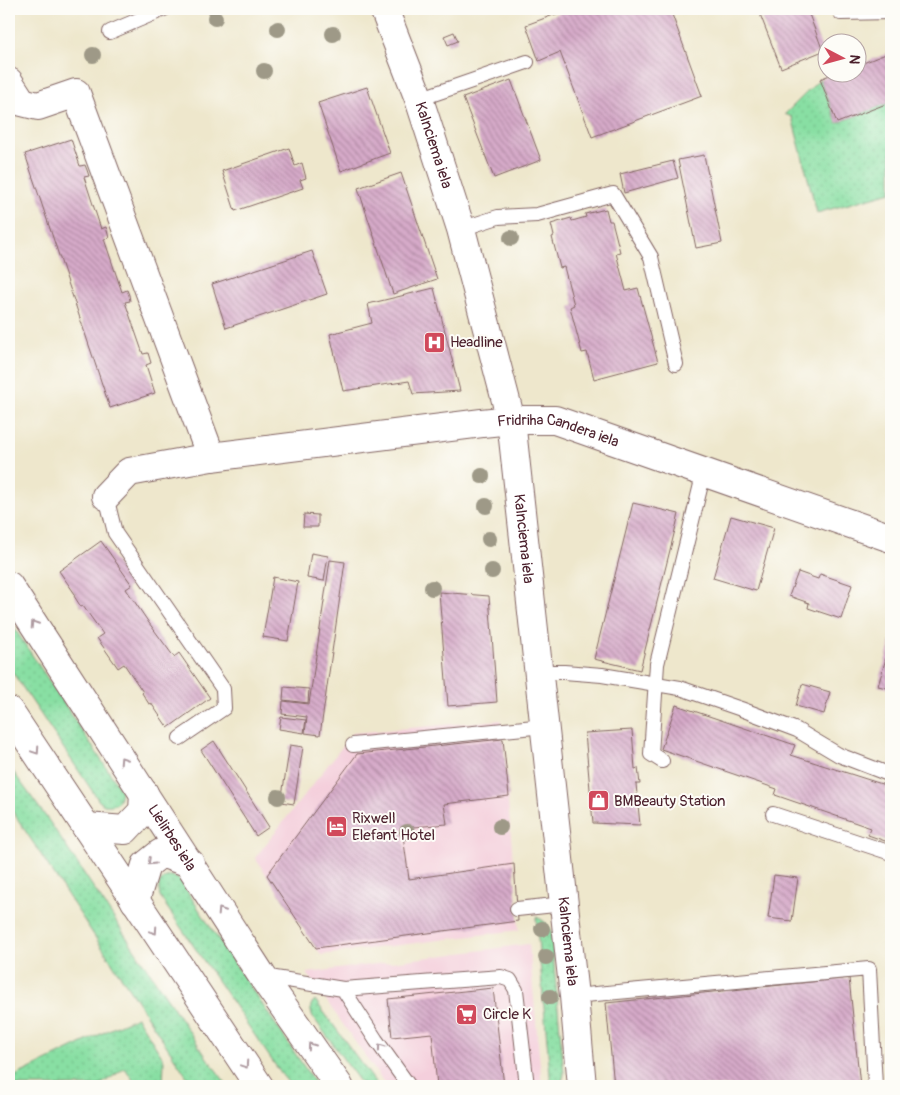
<svg xmlns="http://www.w3.org/2000/svg" width="900" height="1095" viewBox="0 0 900 1095" font-family="Pangolin,sans-serif">
<style>
.built{fill:#f4cfdc}
.grass{fill:url(#grass-dots);stroke:#697f67}
.building{fill:url(#building-back-hatch)}
.lines{fill:none;stroke-linecap:round;stroke-linejoin:round}
.lane-casing{stroke:#836563;stroke-width:16}
.street-casing{stroke:#836563;stroke-width:30}
.primary-casing{stroke:#836563;stroke-width:30}
.lane{stroke:#fff;stroke-width:14}
.street{stroke:#fff;stroke-width:28}
.primary{stroke:#fff;stroke-width:28}
.tree{fill:#9e9987}
.oneway{stroke:#ae9aa0}
.labels{text-anchor:middle;stroke-width:4;stroke-linejoin:round;paint-order:stroke}
.street-label{font-size:15px;fill:#4a1f2b;stroke:#fdfcf7}
.poi-label{font-size:15px;fill:#4a1f2b;stroke:#fdfcf7;text-anchor:start}
</style>
<defs>
<pattern id="grass-dots" width="8" height="8" patternUnits="userSpaceOnUse" patternTransform="scale(1.25)"><rect width="8" height="8" fill="#88dfa3"/><path d="M2 2h.1M6 6h.1" fill="none" stroke="#77bf8c" stroke-width="1.8" stroke-linecap="round"/></pattern>
<pattern id="building-back-hatch" width="6" height="6" patternUnits="userSpaceOnUse" patternTransform="scale(1.25)"><rect width="6" height="6" fill="#d6aac9"/><path d="M-1 5l2 2M0 0l6 6M5-1l2 2" fill="none" stroke="#b08aa3"/></pattern>
</defs>
<rect width="100%" height="100%" fill="#fdfcf7"/>
<filter id="ink" filterUnits="userSpaceOnUse"><feTurbulence type="fractalNoise" baseFrequency=".02" numOctaves="2"/><feDisplacementMap in="SourceGraphic" scale="10" xChannelSelector="R" yChannelSelector="G"/><feConvolveMatrix kernelMatrix="1 2 1 2 8 2 1 2 1" color-interpolation-filters="sRGB"/></filter>
<filter id="wash" filterUnits="userSpaceOnUse"><feTurbulence type="fractalNoise" baseFrequency=".0096" numOctaves="4" result="noise"/><feDisplacementMap in="SourceGraphic" scale="20" xChannelSelector="R" yChannelSelector="G"/><feGaussianBlur stdDeviation="1.12" result="paint"/><feColorMatrix in="noise" values="0 0 0 0 0 0 0 0 0 0 0 0 0 0 0 0 0 1.4 0 .05"/><feComposite in="paint" operator="in"/></filter>
<g filter="url(#wash)">
<rect width="100%" height="100%" fill="#eee7cc"/>
<g class="built">
<path d="M501 720 519 930 321 955 255 858 353 733Z"/>
<path d="M529 944 542 1086H386L307 973Z"/>
</g>
<g class="grass">
<path d="M820 79 837 123 891 102V192L817 213 792 117 785 114Z"/>
<path d="M9 620 121 790C119 803 118 806 104 805L99 801 9 667Z"/>
<path d="M9 766 49 821 207 1058 228 1086H193L9 806Z"/>
<path d="M168 876H172L180 880 211 928 317 1086H291L282 1075 160 897C158 885 158 881 168 876Z"/>
<path d="M536 917C544 920 548 924 551 932L564 1074 561 1085 560 1086H551Z"/>
<path d="M315 1000 378 1086H363L313 1017C310 1010 309 1005 315 1000Z"/>
<path d="M137 1017 164 1060 163 1086H137L125 1068 99 1086H9V1079L117 1026Z"/>
</g>
<g id="blocks">
<g class="building">
<path d="M570 9H670L702 96 592 137 560 52 539 61 526 25Z"/>
<path d="M758 9H807L823 51 781 68Z"/>
<path d="M454 32 458 41 448 45 444 36Z"/>
<path d="M891 52V102L837 123 820 79 837 72H858V65Z"/>
<path d="M511 80 541 160 494 178 463 98Z"/>
<path d="M367 87 390 153 341 171 318 103Z"/>
<path d="M71 139 80 166 85 165 87 170 89 176 84 177 101 229 106 227 109 238 104 239 122 292 127 290 129 295 130 301 125 302 143 354 148 353 151 363 146 365 155 393 110 408 25 154Z"/>
<path d="M289 148 295 166 302 163 306 178 300 180 303 188 235 211 222 171Z"/>
<path d="M9 153 13 164 9 165Z"/>
<path d="M704 155 722 243 696 248 678 160Z"/>
<path d="M673 161 678 178 624 193 620 174Z"/>
<path d="M401 173 437 279 393 294 358 188Z"/>
<path d="M606 209 609 221H612L620 252 616 253 626 291 638 288 658 362 594 379 587 352 582 353 570 307 574 305 564 267 560 268 552 237 554 236 551 224 571 218 572 221 586 217 585 214Z"/>
<path d="M312 251 327 294 226 328 212 284Z"/>
<path d="M434 288 460 391 413 394 409 381 343 391 330 334 372 323 368 304Z"/>
<path d="M633 503 679 514 640 670 594 659Z"/>
<path d="M304 514 318 515V527H303Z"/>
<path d="M731 516 774 528 756 591 713 578Z"/>
<path d="M101 541 132 585 126 589 149 623 174 657 179 653 210 698 168 728 151 703 149 704 142 693 143 692 124 664 118 668 97 638 103 634 83 606 81 607 74 596 75 594 59 571Z"/>
<path d="M311 553 328 556 324 581 307 578Z"/>
<path d="M330 560 345 562 320 735 305 733 307 717 282 714 283 701 309 704Z"/>
<path d="M798 572 818 579 820 574 852 585 841 619 808 608 809 603 789 596Z"/>
<path d="M273 577 298 582 288 641 263 637Z"/>
<path d="M439 592 489 596 497 702 448 706Z"/>
<path d="M891 641V689L878 686Z"/>
<path d="M802 684 830 692 824 714 796 706Z"/>
<path d="M284 687 309 689 308 703 283 700Z"/>
<path d="M676 705 795 745 791 755 888 786 885 794 891 796V843L868 835 871 828 775 795 777 789 661 749Z"/>
<path d="M281 717 306 720 304 733 279 729Z"/>
<path d="M632 730 635 769 638 768 640 784H636L640 825 593 823 585 733Z"/>
<path d="M503 739 509 796 444 804 447 824 402 828 409 879 514 864 518 921 316 948 267 875 357 754Z"/>
<path d="M214 741 269 827 256 836 201 750Z"/>
<path d="M290 745 303 747 294 804 281 802Z"/>
<path d="M774 875 798 878 792 921 768 918Z"/>
<path d="M849 978 860 1086H614L606 1003Z"/>
<path d="M493 988 504 1086H437L432 1033 392 1037 388 999Z"/>
</g>
</g>
</g>
<g filter="url(#ink)">
<use href="#blocks" fill-opacity="0" stroke="#836563" stroke-width="1"/>
<g class="lines">
<defs>
<g id="lane">
<path d="M839 9 841 13 891 12"/>
<path d="M110 32 164 9"/>
<path d="M419 99 527 62"/>
<path d="M461 229 498 217 537 215 613 194 651 257 676 364"/>
<path d="M106 496 115 533 223 689 224 708 180 738"/>
<path d="M538 672H564L602 675 680 688 741 709 797 730 839 755 891 775"/>
<path d="M353 745 544 726"/>
<path d="M662 761 651 754 657 664 704 472"/>
<path d="M773 814 891 853"/>
<path d="M517 909 564 904"/>
<path d="M263 976 343 989 376 1040 409 1086"/>
<path d="M343 989 501 977 510 980 516 990 527 1086"/>
<path d="M574 996 869 969 875 1086"/>
</g>
<g id="street">
<path id="s1" d="M384 9 419 99 461 229 511 420 574 996 582 1086"/>
<path d="M9 82 22 102 38 106 76 93 211 457 129 472 106 496"/>
<path id="s2" d="M211 457 482 423 511 420H555L891 538"/>
</g>
<g id="primary">
<path id="s3" d="M9 586 262 976 339 1086"/>
<path d="M9 711 259 1086"/>
<path d="M86 827 125 830 143 811 144 793"/>
<path d="M135 901 146 865 161 853 190 863"/>
</g>
</defs>
<use href="#lane" class="lane-casing"/>
<use href="#street" class="street-casing"/>
<use href="#primary" class="primary-casing"/>
<use href="#lane" class="lane"/>
<use href="#street" class="street"/>
<use href="#primary" class="primary"/>
</g>
<g class="tree">
<circle cx="215" cy="18" r="8"/>
<circle cx="278" cy="29" r="8"/>
<circle cx="333" cy="34" r="8"/>
<circle cx="93" cy="55" r="8"/>
<circle cx="264" cy="71" r="8"/>
<circle cx="511" cy="238" r="8"/>
<circle cx="482" cy="476" r="8"/>
<circle cx="486" cy="506" r="8"/>
<circle cx="489" cy="539" r="8"/>
<circle cx="492" cy="571" r="8"/>
<circle cx="432" cy="588" r="8"/>
<circle cx="278" cy="797" r="8"/>
<circle cx="500" cy="827" r="8"/>
<circle cx="407" cy="832" r="8"/>
<circle cx="542" cy="929" r="8"/>
<circle cx="546" cy="957" r="8"/>
<circle cx="550" cy="997" r="8"/>
</g>
<defs><path id="oneway-chevron" d="M-2-3.5L2.5 0L-2 3.5" fill="none" stroke-width="1.6" stroke-linecap="round" stroke-linejoin="round" transform="scale(1.25)"/></defs>
<g class="oneway">
<use href="#oneway-chevron" transform="translate(34 624) rotate(-123)"/>
<use href="#oneway-chevron" transform="translate(36 751) rotate(56)"/>
<use href="#oneway-chevron" transform="translate(123 760) rotate(-123)"/>
<use href="#oneway-chevron" transform="translate(151 862) rotate(136)"/>
<use href="#oneway-chevron" transform="translate(221 911) rotate(-123)"/>
<use href="#oneway-chevron" transform="translate(154 931) rotate(56)"/>
<use href="#oneway-chevron" transform="translate(311 1046) rotate(-125)"/>
<use href="#oneway-chevron" transform="translate(381 1047) rotate(-125)"/>
<use href="#oneway-chevron" transform="translate(245 1065) rotate(56)"/>
</g>
</g>
<defs>
<symbol id="hospital-square" viewBox="-11 -11 22 22"><rect x="-9" y="-9" width="18" height="18" rx="4" fill="#d1495b" stroke="#fdfcf7"/><path d="M-5-5h3v3.5h4V-5h3V5h-3V1.5h-4V5h-3Z" fill="#fff"/></symbol>
<symbol id="shop-square" viewBox="-11 -11 22 22"><rect x="-9" y="-9" width="18" height="18" rx="4" fill="#d1495b" stroke="#fdfcf7"/><path d="M-5-2.5h2.3a2.7 3.5 0 0 1 5.4 0H5L5.5 6h-11ZM-1.5-2.5h3a1.5 2.3 0 0 0-3 0Z" fill="#fff"/></symbol>
<symbol id="hotel-square" viewBox="-11 -11 22 22"><rect x="-9" y="-9" width="18" height="18" rx="4" fill="#d1495b" stroke="#fdfcf7"/><path d="M-6-4.5h1.5V1H6V5H4.5V3h-9V5H-6ZM-4 0a1.8 1.8 0 1 1 3.6 0ZM.5 0V-2.5h3Q6-2.5 6 0Z" fill="#fff"/></symbol>
<symbol id="supermarket-square" viewBox="-11 -11 22 22"><rect x="-9" y="-9" width="18" height="18" rx="4" fill="#d1495b" stroke="#fdfcf7"/><path d="M-6-5.5h2.5l.6 2H6L4.5 2H-2.5L-4.4-4H-6ZM-1.5 3.2a1.3 1.3 0 1 0 .1 0ZM3 3.2a1.3 1.3 0 1 0 .1 0Z" fill="#fff"/></symbol>
</defs>
<g fill-rule="evenodd">
<use href="#hospital-square" x="422" y="330" width="25" height="25"/>
<use href="#shop-square" x="586" y="788" width="25" height="25"/>
<use href="#hotel-square" x="324" y="814" width="25" height="25"/>
<use href="#supermarket-square" x="454" y="1002" width="25" height="25"/>
</g>
<g class="labels">
<g class="street-label">
<text dy="5" stroke="none"><textPath href="#s1" startOffset="145">Kalnciema iela</textPath></text>
<text dy="5" stroke="none"><textPath href="#s2" startOffset="351">Fridriha Candera iela</textPath></text>
<text dy="5" stroke="none"><textPath href="#s1" startOffset="550">Kalnciema iela</textPath></text>
<text dy="5" stroke="none"><textPath href="#s3" startOffset="300">Lielirbes iela</textPath></text>
<text dy="5" stroke="none"><textPath href="#s1" startOffset="955">Kalnciema iela</textPath></text>
</g>
<g class="poi-label">
<text x="450" y="347">Headline</text>
<text x="614" y="806">BMBeauty Station</text>
<text x="352" y="823">Rixwell<tspan x="352" dy="17">Elefant Hotel</tspan></text>
<text x="483" y="1019">Circle K</text>
</g>
</g>
<rect width="900" height="1095" fill="none" stroke="#fdfcf7" stroke-width="30"/>
<g transform="translate(842 58) rotate(96)"><circle r="24" fill="#fdfcf7" stroke="#b5a4a5"/>
<path d="M0-4L9 19L0 12L-9 19Z" fill="#d1495b"/>
<text y="-8" font-size="14" font-weight="bold" text-anchor="middle" fill="#4a1f2b">N</text>
</g>
</svg>
